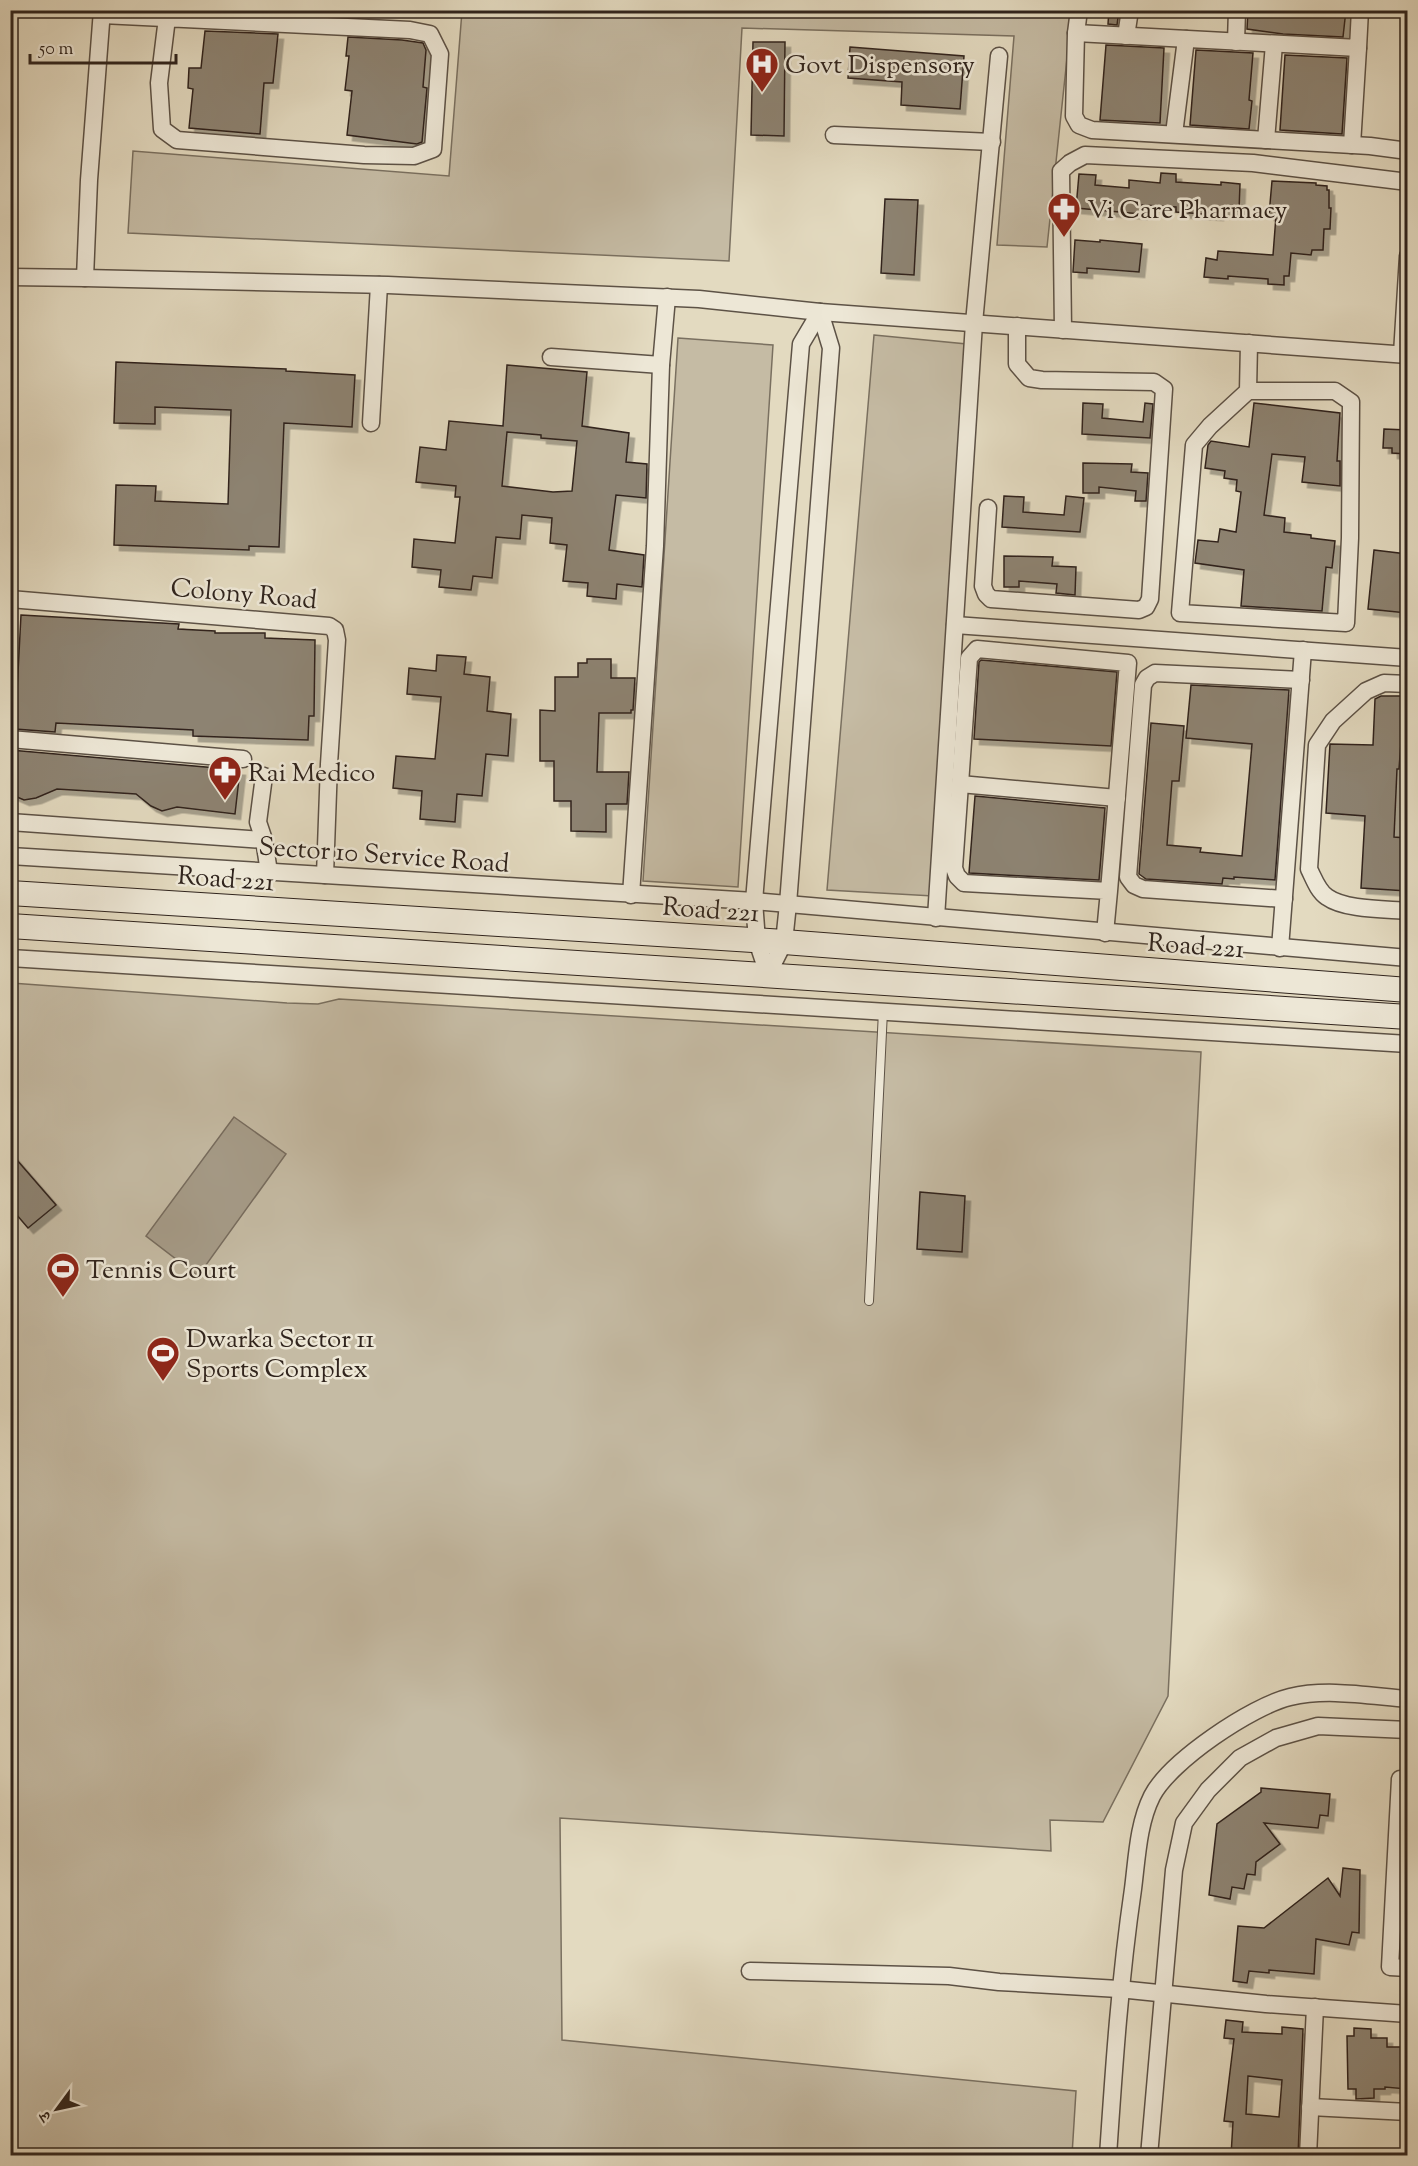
<svg xmlns="http://www.w3.org/2000/svg" width="1418" height="2166" viewBox="0 0 1418 2166" font-family="'Sorts Mill Goudy','Noto Serif Devanagari',serif">
<style>
.green{fill:#c5bba4;stroke:#7a7060;stroke-width:1.5}
.water{fill:#a69c89;stroke:#776c5e;stroke-width:1.5}
.lines{fill:none;stroke-linecap:round;stroke-linejoin:round}
.stream{stroke:#776c5e;stroke-width:6}
.building{fill:#8d8372;stroke:#30241d;stroke-width:1.5;fill-rule:evenodd;filter:url(#shadow)}
.lane-casing{stroke:#5d5246;stroke-width:10}
.street-casing{stroke:#5d5246;stroke-width:19}
.secondary-casing{stroke:#30241d;stroke-width:26}
.lane{stroke:#ede7d6;stroke-width:8}
.street{stroke:#ede7d6;stroke-width:16}
.secondary{stroke:#ede7d6;stroke-width:24}
.labels{text-anchor:middle;stroke-width:5;stroke-linejoin:round;paint-order:stroke}
.poi-label{font-size:26px;fill:#30241d;stroke:#ede7d6;text-anchor:start}
.street-label{font-size:26px;fill:#30241d;stroke:#ede7d6}
</style>
<defs>
<filter id="shadow"><feDropShadow dx="5.5" dy="5.5" stdDeviation="0" flood-color="#0004"/></filter>
</defs>
<rect width="100%" height="100%" fill="#e3dac0"/>
<filter id="stains"><feTurbulence type="fractalNoise" baseFrequency=".00333" numOctaves="4"/><feColorMatrix values="0 0 0 0 .2 0 0 0 0 .09 0 0 0 0 .02 0 0 0 .5 -.17"/></filter>
<radialGradient id="worn" r=".72"><stop offset=".6" stop-color="#630" stop-opacity="0"/><stop offset="1" stop-color="#630" stop-opacity=".3"/></radialGradient>
<g class="green">
<path d="M462 11H1072L1047 247 997 245 1014 36 742 28 729 261 128 233 133 151 449 176Z"/>
<path d="M874 335 977 345 933 896 827 890Z"/>
<path d="M678 338 773 345 738 887 643 881Z"/>
<path d="M11 983 287 1003 318 1004 339 999 1201 1052 1168 1696 1103 1822 1050 1820 1051 1851 560 1818 562 2040 1076 2091 1072 2155H11Z"/>
</g>
<path class="water" d="M234 1117 286 1154 198 1276 146 1236Z"/>
<g class="lines">
<path class="stream" d="M10 2153 29 2156"/>
</g>
<g class="building">
<path d="M1109 10H1119L1117 25 1108 24Z"/>
<path d="M1248 10H1346L1343 37 1283 34 1247 29Z"/>
<path d="M205 31 278 34 273 83H264L260 134 189 128 193 89 188 88 189 68H201Z"/>
<path d="M348 37 402 40 423 43 426 50 423 87 427 88 422 142 417 144 347 135 352 91 345 90 349 56H346Z"/>
<path d="M753 42H785L784 136 751 135Z"/>
<path d="M1106 45 1164 48 1160 123 1100 120Z"/>
<path d="M850 47 964 56 960 109 901 105 902 82 848 78Z"/>
<path d="M1196 50 1253 53 1249 100 1252 101 1249 129 1190 125Z"/>
<path d="M1285 55 1347 58 1342 134 1280 130Z"/>
<path d="M1161 173 1176 174V182L1221 185V182L1240 184 1239 211 1218 209V215L1176 212V207L1142 205 1141 214 1076 208 1079 174 1096 175 1095 185 1129 188V180L1160 183Z"/>
<path d="M1272 181 1316 183V185L1327 186V190H1329V208H1331L1330 229H1324L1323 250H1312L1311 255 1291 253 1289 276H1284V285L1268 284V279L1228 276V279L1204 277 1206 258 1217 260 1218 251 1273 255 1276 216 1269 215Z"/>
<path d="M885 199 918 200 914 275 881 273Z"/>
<path d="M1075 240 1100 242V240L1142 244 1139 272 1087 268V273L1073 272Z"/>
<path d="M116 362 286 369V371L355 375 352 427 284 423 279 547 249 546V550L114 545 116 485 156 486 155 501 228 504 231 410 155 407V424L114 423Z"/>
<path d="M507 365 587 372 582 426 629 433 626 462 647 464 646 498 616 495 609 550 644 555 642 587 617 584 616 599 587 596 588 583 563 581 567 545 550 543 552 518 522 515 520 539 496 537 492 578 473 576 471 590 439 587 441 570 412 567 414 539 455 543 460 497H455L456 486 416 482 420 447 446 450 449 421 503 426ZM507 432 541 435V438L577 441 572 491 553 492 502 486Z"/>
<path d="M1083 403 1103 404 1102 418 1143 422 1145 403 1153 404 1150 438 1082 434Z"/>
<path d="M1254 403 1340 413 1337 461H1340V486L1302 482 1305 457 1272 454 1264 515 1285 518 1284 532 1311 535V538L1335 541 1332 568 1326 567 1322 611 1241 606 1244 570 1195 563 1198 540 1218 542 1220 529 1236 532 1241 492 1236 491 1237 480 1224 478 1225 471 1205 468 1208 445 1211 441 1249 447Z"/>
<path d="M1384 429 1407 430V454L1392 453V448H1383Z"/>
<path d="M1083 463 1132 464 1131 472 1148 473 1146 501H1135L1136 491 1099 487V493H1083Z"/>
<path d="M1004 496 1024 497 1023 512 1064 515 1066 496 1084 498 1080 532 1002 527Z"/>
<path d="M1374 550 1407 554V613L1368 609Z"/>
<path d="M1004 556 1053 557 1052 566 1076 567 1075 595 1056 593 1057 584 1019 581V587H1004Z"/>
<path d="M21 615 179 624 178 629 215 631V633H265V638L315 640 314 716H309L308 740 193 736V730L56 723 55 732 15 729Z"/>
<path d="M437 655 466 657 464 674 490 677 487 711 511 714 508 756 486 754 482 796 457 794 455 822 420 819 422 791 393 788 396 756 435 759 441 697 407 694 409 668 436 671Z"/>
<path d="M587 659H611V678H635L633 710H631V713H599L597 772H629L627 804H606V832L571 831V801H554V761H540V710L555 711V677H578V663H587Z"/>
<path d="M981 660 1117 672 1111 746 974 739 979 662Z"/>
<path d="M1191 685 1289 690 1275 880 1234 877V879L1223 878 1222 884 1146 879 1139 874 1151 723 1184 726 1179 781H1172L1167 845 1201 848 1200 852 1242 856 1252 744 1186 738Z"/>
<path d="M1381 696H1401V707H1407V730H1402L1399 769H1397L1394 837 1407 838V891L1361 888 1365 816 1326 813 1330 744 1373 745 1375 699Z"/>
<path d="M10 750 240 770 235 814 177 807 162 811 151 806 136 794 57 789 36 798 24 800 10 794Z"/>
<path d="M975 796 1105 808 1099 880 969 873Z"/>
<path d="M10 1152 56 1205 28 1228 10 1207Z"/>
<path d="M920 1192 965 1196 962 1252 917 1249Z"/>
<path d="M1261 1788 1330 1794 1328 1816 1320 1815 1318 1828 1264 1823 1280 1844 1256 1862 1255 1875 1247 1874 1244 1889 1232 1887 1230 1899 1209 1895 1217 1824 1261 1792Z"/>
<path d="M1343 1868 1360 1870 1359 1933 1352 1932 1349 1945 1316 1939 1314 1974 1269 1970V1973L1249 1971 1247 1983 1233 1981 1238 1926 1264 1928 1328 1878 1340 1896Z"/>
<path d="M1226 2020 1243 2022 1242 2032 1282 2034V2027L1303 2029 1298 2156H1231L1233 2122 1224 2121 1234 2039 1224 2038ZM1248 2076 1282 2080 1279 2117 1246 2114Z"/>
<path d="M1354 2028 1371 2029V2038H1387V2047H1407V2089L1385 2087V2089H1374V2098L1356 2099V2089H1348L1347 2036H1354Z"/>
</g>
<g class="lines">
<defs>
<path id="lane" d="M869 1301 883 1011"/>
<g id="street">
<path d="M102 10 89 180 85 278 388 285 699 299 820 312 1408 355"/>
<path d="M1079 10 1076 33 1074 116 1079 125 1092 130 1370 146 1408 151"/>
<path d="M102 15 410 30 430 34 440 54 433 149 414 156 364 155 177 140 162 129 159 83 167 18"/>
<path d="M1076 33 1358 48 1360 10"/>
<path d="M1126 36 1130 10"/>
<path d="M1236 42 1237 10"/>
<path d="M1174 134 1186 39"/>
<path d="M834 135 992 142"/>
<path d="M1266 140 1274 44"/>
<path d="M1352 145 1358 48"/>
<path d="M10 277 85 278"/>
<path d="M1063 330 1061 171 1070 163 1085 155 1253 163 1408 182"/>
<path d="M1402 354 1408 256"/>
<path d="M551 357 661 365 667 297"/>
<path d="M1248 391H1335L1351 402 1350 538 1346 623 1180 613 1194 445 1210 426 1248 391 1249 343"/>
<path d="M371 423 379 285"/>
<path d="M988 508 983 586 986 594 991 599 1139 610 1146 607 1150 599 1164 389 1154 382 1042 380 1029 378 1017 364V326"/>
<path d="M10 599 329 626 335 630 337 640 329 764 325 875"/>
<path d="M955 625 1408 658"/>
<path d="M1408 684 1384 683 1366 691 1333 721 1317 745 1309 869C1314 879 1318 891 1327 897 1345 910 1385 909 1408 911"/>
<path d="M10 739 243 759"/>
<path d="M264 776 258 822 264 840 269 872"/>
<path d="M960 784 1117 798"/>
<path d="M10 822 264 840"/>
<path d="M10 856 754 901 1408 958"/>
<path d="M631 895 655 546 661 365"/>
<path d="M1284 899 1143 889 1134 885 1128 877 1143 685 1147 678 1155 673 1301 680"/>
<path d="M936 918 974 323 999 56"/>
<path d="M1105 933 1109 891 1128 663 977 649 969 658 954 868 957 876 964 883 1109 891"/>
<path d="M1280 948 1303 650"/>
<path d="M10 958 1408 1044"/>
<path d="M768 974 757 941 754 901 801 344 820 312"/>
<path d="M768 974 784 942 788 904 831 348 820 312"/>
<path d="M1408 1780 1400 1779 1390 1967 1408 1968"/>
<path d="M750 1971 949 1976 999 1982 1119 1989 1266 2004 1408 2014"/>
<path d="M1310 2107 1408 2112"/>
<path d="M1108 2156C1114 2066 1120 1978 1133 1889 1137 1858 1138 1824 1152 1796 1170 1761 1252 1706 1290 1697 1327 1688 1370 1696 1408 1699"/>
<path d="M1149 2156 1174 1870 1184 1823 1208 1790 1240 1758 1276 1738 1318 1726 1408 1730"/>
<path d="M1308 2156 1315 2007"/>
</g>
<g id="secondary">
<path d="M10 893 784 942 1408 990"/>
<path d="M10 926 1408 1017"/>
</g>
</defs>
<use href="#lane" class="lane-casing"/>
<use href="#street" class="street-casing"/>
<use href="#secondary" class="secondary-casing"/>
<use href="#lane" class="lane"/>
<use href="#street" class="street"/>
<use href="#secondary" class="secondary"/>
</g>
<defs>
<symbol id="hospital-pin" viewBox="-11 -11 22 30"><path d="M0 17L-7.5 6A9.5 9.5 0 1 1 7.5 6Z" fill="#8f2418" stroke="#ede7d6"/><path d="M-5-5h3v3.5h4V-5h3V5h-3V1.5h-4V5h-3Z" fill="#fff"/></symbol>
<symbol id="pharmacy-pin" viewBox="-11 -11 22 30"><path d="M0 17L-7.5 6A9.5 9.5 0 1 1 7.5 6Z" fill="#8f2418" stroke="#ede7d6"/><path d="M-2-6h4v4h4v4h-4v4h-4v-4h-4v-4h4Z" fill="#fff"/></symbol>
<symbol id="stadium-pin" viewBox="-11 -11 22 30"><path d="M0 17L-7.5 6A9.5 9.5 0 1 1 7.5 6Z" fill="#8f2418" stroke="#ede7d6"/><path d="M0-5a6.5 5 0 1 0 0 10a6.5 5 0 1 0 0-10ZM-3.5-1.8h7v3.6h-7Z" fill="#fff"/></symbol>
</defs>
<g fill-rule="evenodd">
<use href="#hospital-pin" x="743" y="45" width="38" height="52"/>
<use href="#pharmacy-pin" x="1045" y="190" width="38" height="52"/>
<use href="#pharmacy-pin" x="206" y="753" width="38" height="52"/>
<use href="#stadium-pin" x="44" y="1250" width="38" height="52"/>
<use href="#stadium-pin" x="144" y="1334" width="38" height="52"/>
</g>
<g class="labels">
<g class="poi-label">
<text x="785" y="73">Govt Dispensory</text>
<text x="1087" y="218">Vi Care Pharmacy</text>
<text x="248" y="781">Rai Medico</text>
<text x="86" y="1278">Tennis Court</text>
<text x="186" y="1347">Dwarka Sector 11<tspan x="186" dy="30">Sports Complex</tspan></text>
</g>
<g class="street-label">
<text transform="translate(244 593) rotate(5)" y="9">Colony Road</text>
<text transform="translate(384 854) rotate(4)" y="9">Sector 10 Service Road</text>
<text transform="translate(226 878) rotate(4)" y="9">Road 221</text>
<text transform="translate(711 909) rotate(4)" y="9">Road 221</text>
<text transform="translate(1196 945) rotate(4)" y="9">Road 221</text>
</g>
</g>
<rect width="1418" height="2166" fill="none" stroke="#e3dac0" stroke-width="36"/>
<rect x="12" y="12" width="1394" height="2142" fill="none" stroke="#30241d" stroke-width="3"/>
<rect x="18" y="18" width="1382" height="2130" fill="none" stroke="#30241d" stroke-width="1.5"/>
<g transform="translate(57 2109) rotate(237)" stroke="#ede7d6" stroke-width="4.5" paint-order="stroke">
<path d="M0-4.5L10 22L0 15L-10 22Z" fill="#30241d"/>
<text y="-9" font-size="16" font-weight="bold" text-anchor="middle" fill="#30241d">उ</text>
</g>
<path d="M30 54v9h146v-9" fill="none" stroke="#30241d" stroke-width="3"/>
<text x="39" y="54" font-size="18" fill="#30241d" stroke="#ede7d6" stroke-width="4.5" paint-order="stroke">50 m</text>
<rect width="100%" height="100%" filter="url(#stains)"/>
<rect width="100%" height="100%" fill="url(#worn)"/>
</svg>
